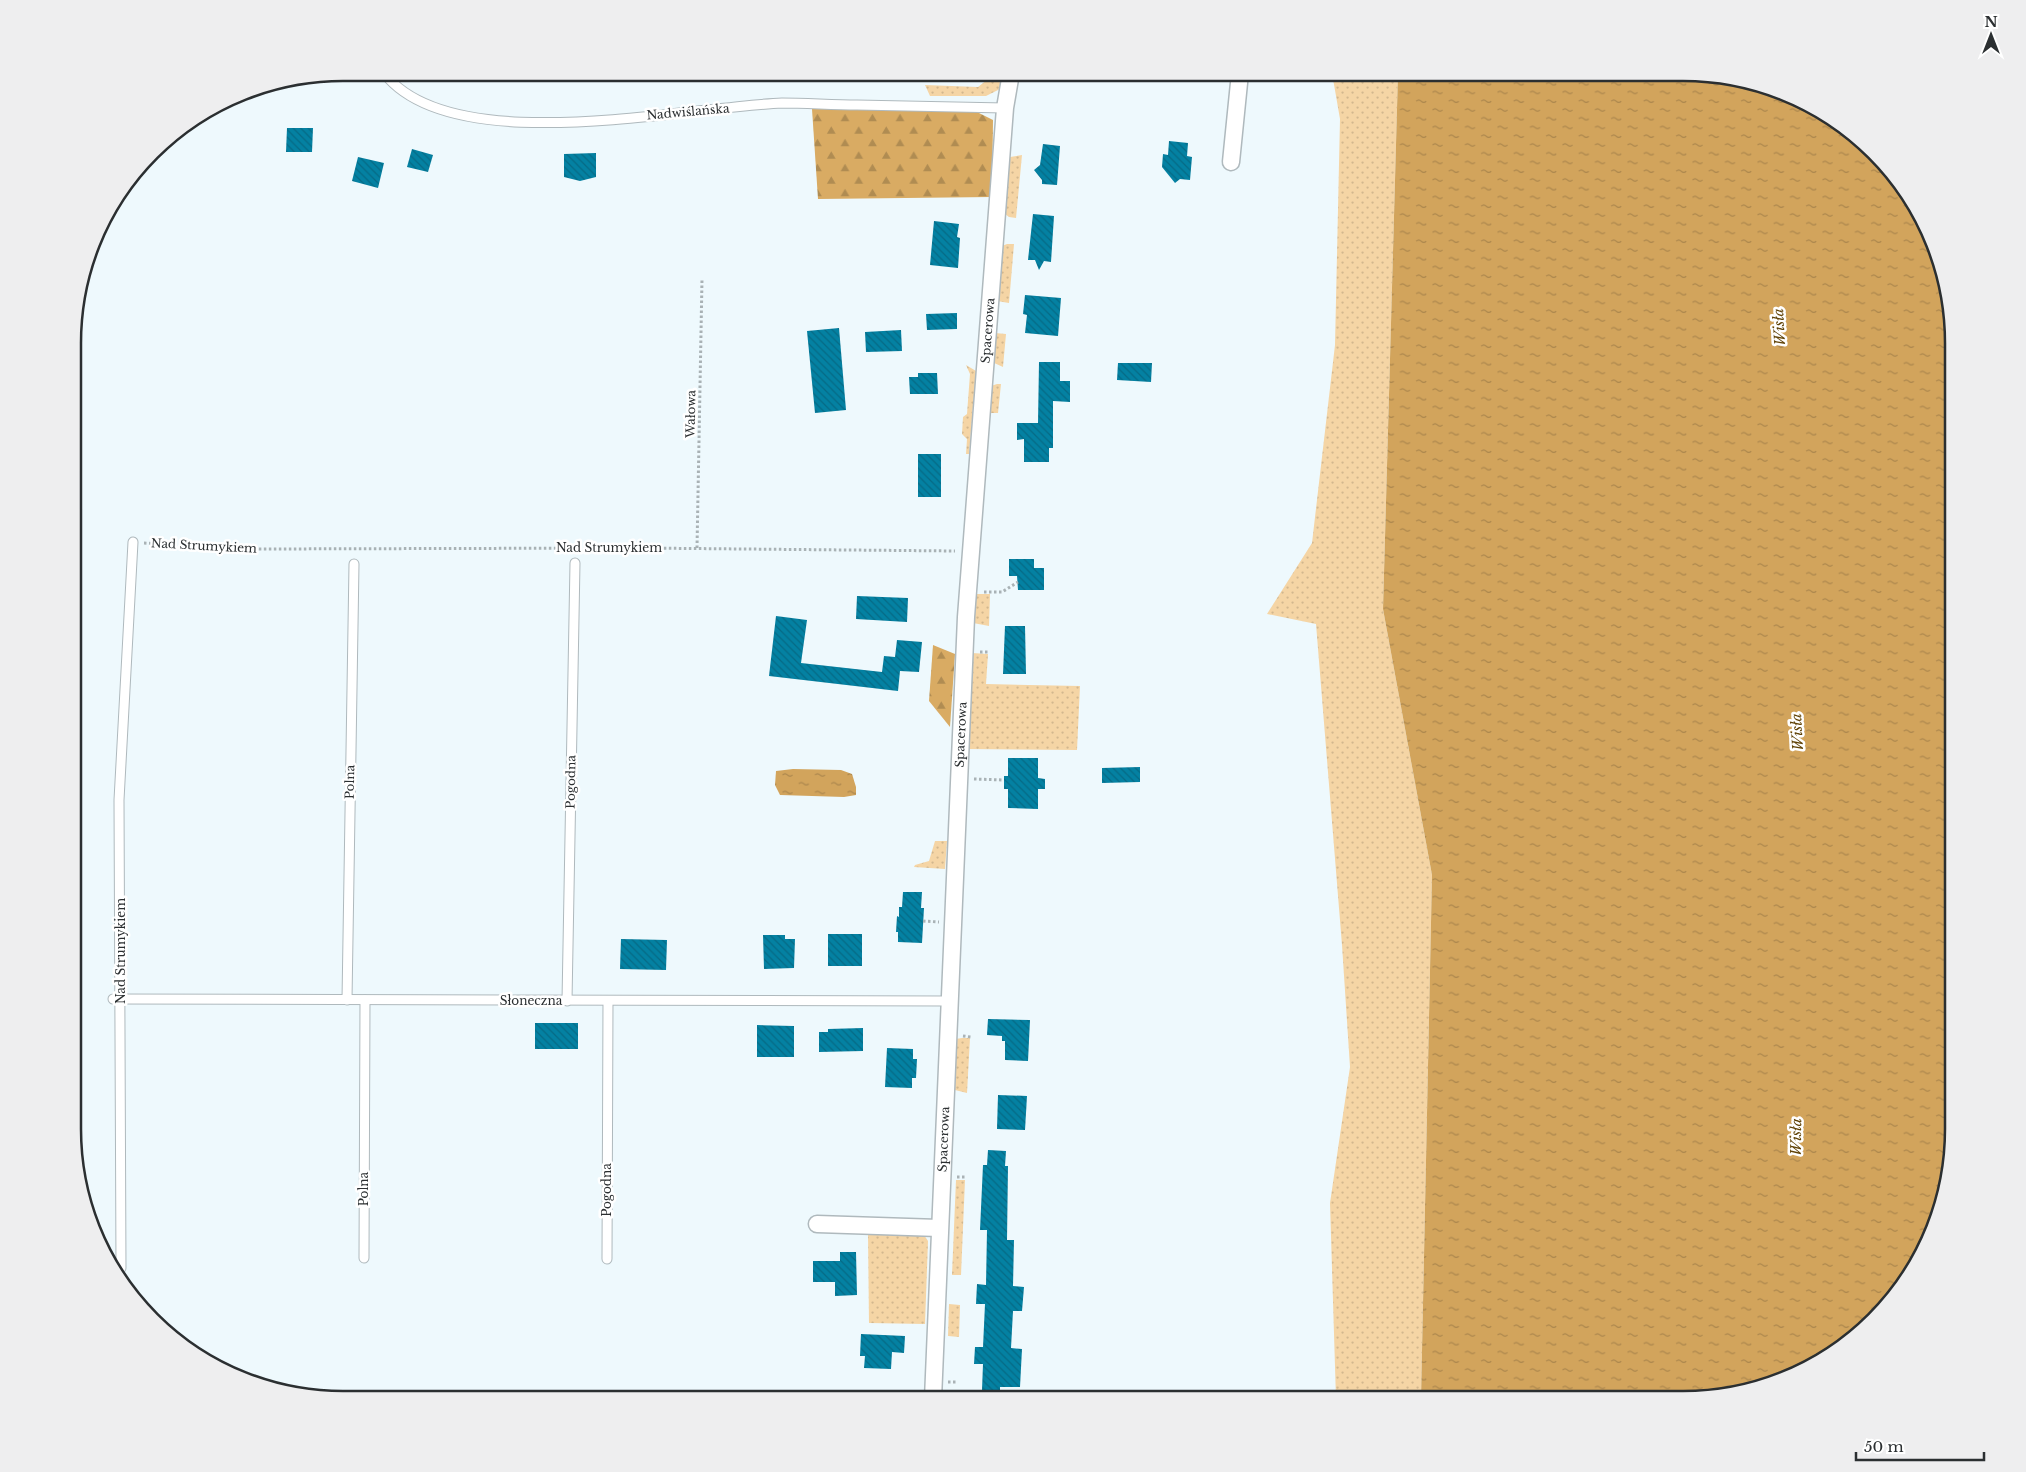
<svg xmlns="http://www.w3.org/2000/svg" width="2026" height="1472" viewBox="0 0 2026 1472" font-family="'Libre Baskerville',serif">
<style>
.green{fill:url(#green-dots)}
.forest{fill:url(#forest-firs)}
.water{fill:url(#water-ripples)}
.building{fill:url(#building-back-hatch)}
.lines{fill:none;stroke-linecap:round;stroke-linejoin:round}
.lane-casing{stroke:#afb9bd;stroke-width:11}
.street-casing{stroke:#afb9bd;stroke-width:19}
.path{stroke:#a9b2b5;stroke-width:3;stroke-dasharray:2.5 2.5;stroke-linecap:butt}
.lane{stroke:#fff;stroke-width:9}
.street{stroke:#fff;stroke-width:16}
.labels{text-anchor:middle;stroke-width:5;stroke-linejoin:round;paint-order:stroke}
.street-label{font-size:12px;fill:#2b2f31;stroke:#fff}
.water-label{font-size:14px;font-style:italic;fill:#604206;stroke:#fff}
.rim{fill:none;stroke:#2b2f31;stroke-width:2.5}
</style>
<defs>
<pattern id="green-dots" width="8" height="8" patternUnits="userSpaceOnUse" patternTransform="scale(1.25)"><rect width="8" height="8" fill="#f5d5a5"/><path d="M2 2h.1M6 6h.1" fill="none" stroke="#d2b78e" stroke-width="1.8" stroke-linecap="round"/></pattern>
<pattern id="forest-firs" width="22" height="20" patternUnits="userSpaceOnUse" patternTransform="scale(1.25)"><rect width="22" height="20" fill="#d9ab63"/><path d="M5 1l3.5 6h-7zM16 11l3.5 6h-7z" fill="#b08c52"/></pattern>
<pattern id="water-ripples" width="26" height="14" patternUnits="userSpaceOnUse" patternTransform="scale(1.25)"><rect width="26" height="14" fill="#d2a45c"/><path d="M2 4q2-2 4 0t4 0M15 11q2-2 4 0t4 0" fill="none" stroke="#ab864d"/></pattern>
<pattern id="building-back-hatch" width="6" height="6" patternUnits="userSpaceOnUse" patternTransform="scale(1.25)"><rect width="6" height="6" fill="#0481a2"/><path d="M-1 5l2 2M0 0l6 6M5-1l2 2" fill="none" stroke="#066a85"/></pattern>
</defs>
<rect width="100%" height="100%" fill="#eef9fd"/>
<g class="green">
<path d="M996 73H1003L1002 88 986 96H930L925 85 978 87Z"/>
<path d="M1332 73H1398L1383 609 1432 875 1421 1399H1336L1330 1203 1350 1067 1342 945 1316 624 1267 614 1312 543 1335 345 1340 119Z"/>
<path d="M1022 155 1016 218 1009 217 1005 214 1010 157Z"/>
<path d="M1007 244H1014L1009 303 997 301 1002 246Z"/>
<path d="M995 333 1006 334 1003 367 992 362Z"/>
<path d="M966 365 976 371 969 454H966L967 439 962 434 963 417 967 414 970 374Z"/>
<path d="M997 384H1001L998 413H988L991 386Z"/>
<path d="M975 594H990L989 626 973 623Z"/>
<path d="M972 653 988 654 986 684 1080 686 1077 750 966 749Z"/>
<path d="M935 841H947L945 869 914 867 915 865 929 861Z"/>
<path d="M962 1038H970L967 1093 955 1090 956 1039Z"/>
<path d="M956 1180H965L961 1275H952Z"/>
<path d="M868 1233 924 1235 928 1241 925 1324 869 1323Z"/>
<path d="M949 1304 960 1305 959 1337 948 1336Z"/>
</g>
<g class="forest">
<path d="M812 109 975 111 993 120 992 197 818 199Z"/>
<path d="M933 645 955 654 950 727 929 701Z"/>
</g>
<g class="water">
<path d="M1398 73H1700L1786 93 1848 129 1897 178 1925 223 1953 326V1146L1939 1216 1897 1294 1861 1333 1803 1371 1753 1390 1683 1399H1421L1432 875 1383 609Z"/>
<path d="M793 769 841 770 852 774 856 787V795L844 797 780 795 775 785 776 771Z"/>
</g>
<g class="building">
<path d="M287 128H313L312 152H286Z"/>
<path d="M1169 141 1188 143 1187 156 1192 157 1190 180 1180 179 1175 183 1162 167 1163 154 1168 155Z"/>
<path d="M1043 144 1060 146 1057 185 1042 184V180L1034 170 1040 165Z"/>
<path d="M412 149 433 155 428 172 407 167Z"/>
<path d="M596 153V177L580 181 564 177V154Z"/>
<path d="M358 157 384 163 378 188 352 181Z"/>
<path d="M1033 214 1054 216 1051 262 1044 261 1039 270 1035 260H1028Z"/>
<path d="M934 221 959 224 957 237 960 238 958 268 930 265Z"/>
<path d="M1025 295 1061 298 1058 336 1025 333 1027 315 1023 314Z"/>
<path d="M957 313V329L927 330 926 314Z"/>
<path d="M839 328 846 410 815 413 807 331Z"/>
<path d="M901 330 902 351 866 352 865 332Z"/>
<path d="M1039 362H1060V381H1070V402L1053 401V448H1049V462H1024V439L1017 440V423H1038Z"/>
<path d="M1118 363H1152L1151 382 1117 380Z"/>
<path d="M918 373H937L938 394H910L909 377H918Z"/>
<rect x="918" y="454" width="23" height="43"/>
<path d="M1009 559H1034V568H1044V590H1018L1017 576H1009Z"/>
<path d="M857 596 908 598 907 622 856 619Z"/>
<path d="M776 616 807 620 801 663 882 672 884 656 895 657 897 640 922 642 919 672 900 671 898 691 769 676Z"/>
<path d="M1005 626H1025L1026 674H1003Z"/>
<path d="M1008 758H1038V778L1045 779V789H1038V809L1008 808V789H1004V776H1008Z"/>
<path d="M1140 767V782L1102 783V768Z"/>
<path d="M903 892H922L921 908H924L922 943 898 942V932H896L897 916 899 917V907H902Z"/>
<rect x="828" y="934" width="34" height="32"/>
<path d="M763 935H785V939H795L794 968 764 969Z"/>
<path d="M621 939 667 940 666 970 620 969Z"/>
<path d="M988 1019 1030 1020 1028 1061 1005 1060V1041H1002V1036L987 1035Z"/>
<rect x="535" y="1023" width="43" height="26"/>
<path d="M757 1025 794 1026V1057H757Z"/>
<path d="M863 1028V1051L819 1052V1032H828V1029Z"/>
<path d="M887 1048 913 1049V1059H917L916 1078H912V1088L885 1087Z"/>
<path d="M998 1095 1027 1096 1025 1130 997 1129Z"/>
<path d="M988 1150 1006 1151 1005 1166H1008L1007 1240H1014L1013 1286 1024 1287 1022 1311H1013L1011 1348 1022 1349 1020 1387H1000V1390H982L983 1364H974L975 1347H983L985 1304H976L977 1284 986 1285 987 1230H980L983 1165H987Z"/>
<path d="M840 1252H856L857 1295 835 1296V1282H813V1261H840Z"/>
<path d="M861 1334 905 1336 904 1353 892 1352 891 1369 864 1368 865 1356H860Z"/>
</g>
<g class="lines">
<defs>
<g id="lane">
<path d="M384 73C451 160 684 107 782 103 807 103 832 105 857 105 907 106 956 107 1005 108"/>
<path d="M113 999 948 1001"/>
<path d="M347 1000 354 564"/>
<path d="M567 1001 575 563"/>
<path d="M364 1258 365 1000"/>
<path d="M607 1259 608 1001"/>
<path d="M121 1268 119 800 133 542"/>
</g>
<g id="street">
<path d="M1231 162 1240 73"/>
<path d="M817 1224 939 1228"/>
<path id="s1" d="M933 1399 966 617 1005 108 1011 73"/>
</g>
</defs>
<use href="#lane" class="lane-casing"/>
<use href="#street" class="street-casing"/>
<g class="path">
<path d="M144 543 261 549 638 548 955 551"/>
<path d="M697 548 702 279"/>
<path d="M984 592H1002L1018 582"/>
<path d="M980 652H989"/>
<path d="M974 779 1004 780"/>
<path d="M923 921 939 922"/>
<path d="M963 1036 971 1037"/>
<path d="M957 1177H965"/>
<path d="M948 1382H957"/>
</g>
<use href="#lane" class="lane"/>
<use href="#street" class="street"/>
</g>
<g class="labels">
<g class="street-label">
<text transform="translate(688 112) rotate(-5)" y="4">Nadwiślańska</text>
<text dy="4" stroke="none"><textPath href="#s1" startOffset="1070">Spacerowa</textPath></text>
<text transform="translate(691 414) rotate(-89)" y="4">Wałowa</text>
<text transform="translate(204 546) rotate(3)" y="4">Nad Strumykiem</text>
<text x="609" y="552">Nad Strumykiem</text>
<text dy="4" stroke="none"><textPath href="#s1" startOffset="665">Spacerowa</textPath></text>
<text transform="translate(350 782) rotate(-89)" y="4">Polna</text>
<text transform="translate(571 782) rotate(-89)" y="4">Pogodna</text>
<text transform="translate(121 951) rotate(-90)" y="4">Nad Strumykiem</text>
<text x="531" y="1005">Słoneczna</text>
<text dy="4" stroke="none"><textPath href="#s1" startOffset="260">Spacerowa</textPath></text>
<text transform="translate(364 1189) rotate(-90)" y="4">Polna</text>
<text transform="translate(607 1190) rotate(-90)" y="4">Pogodna</text>
</g>
<g class="water-label">
<text transform="translate(1779 327) rotate(-93)" y="5">Wisła</text>
<text transform="translate(1797 732) rotate(-93)" y="5">Wisła</text>
<text transform="translate(1796 1137) rotate(-89)" y="5">Wisła</text>
</g>
</g>
<path d="M0 0H2026V1472H0ZM343 81H1683A262 262 0 0 1 1945 343V1129A262 262 0 0 1 1683 1391H343A262 262 0 0 1 81 1129V343A262 262 0 0 1 343 81Z" fill="#eeeeef" fill-rule="evenodd"/>
<path class="rim" d="M343 81H1683A262 262 0 0 1 1945 343V1129A262 262 0 0 1 1683 1391H343A262 262 0 0 1 81 1129V343A262 262 0 0 1 343 81Z"/>
<g transform="translate(1991 35)" stroke="#ffffff" stroke-width="4" paint-order="stroke">
<path d="M0-4L9 19L0 12L-9 19Z" fill="#2b2f31"/>
<text y="-8" font-size="14" font-weight="bold" text-anchor="middle" fill="#2b2f31">N</text>
</g>
<path d="M1856 1452v8h128v-8" fill="none" stroke="#2b2f31" stroke-width="2.5"/>
<text x="1864" y="1452" font-size="15" fill="#2b2f31" stroke="#ffffff" stroke-width="4" paint-order="stroke">50 m</text>
</svg>
